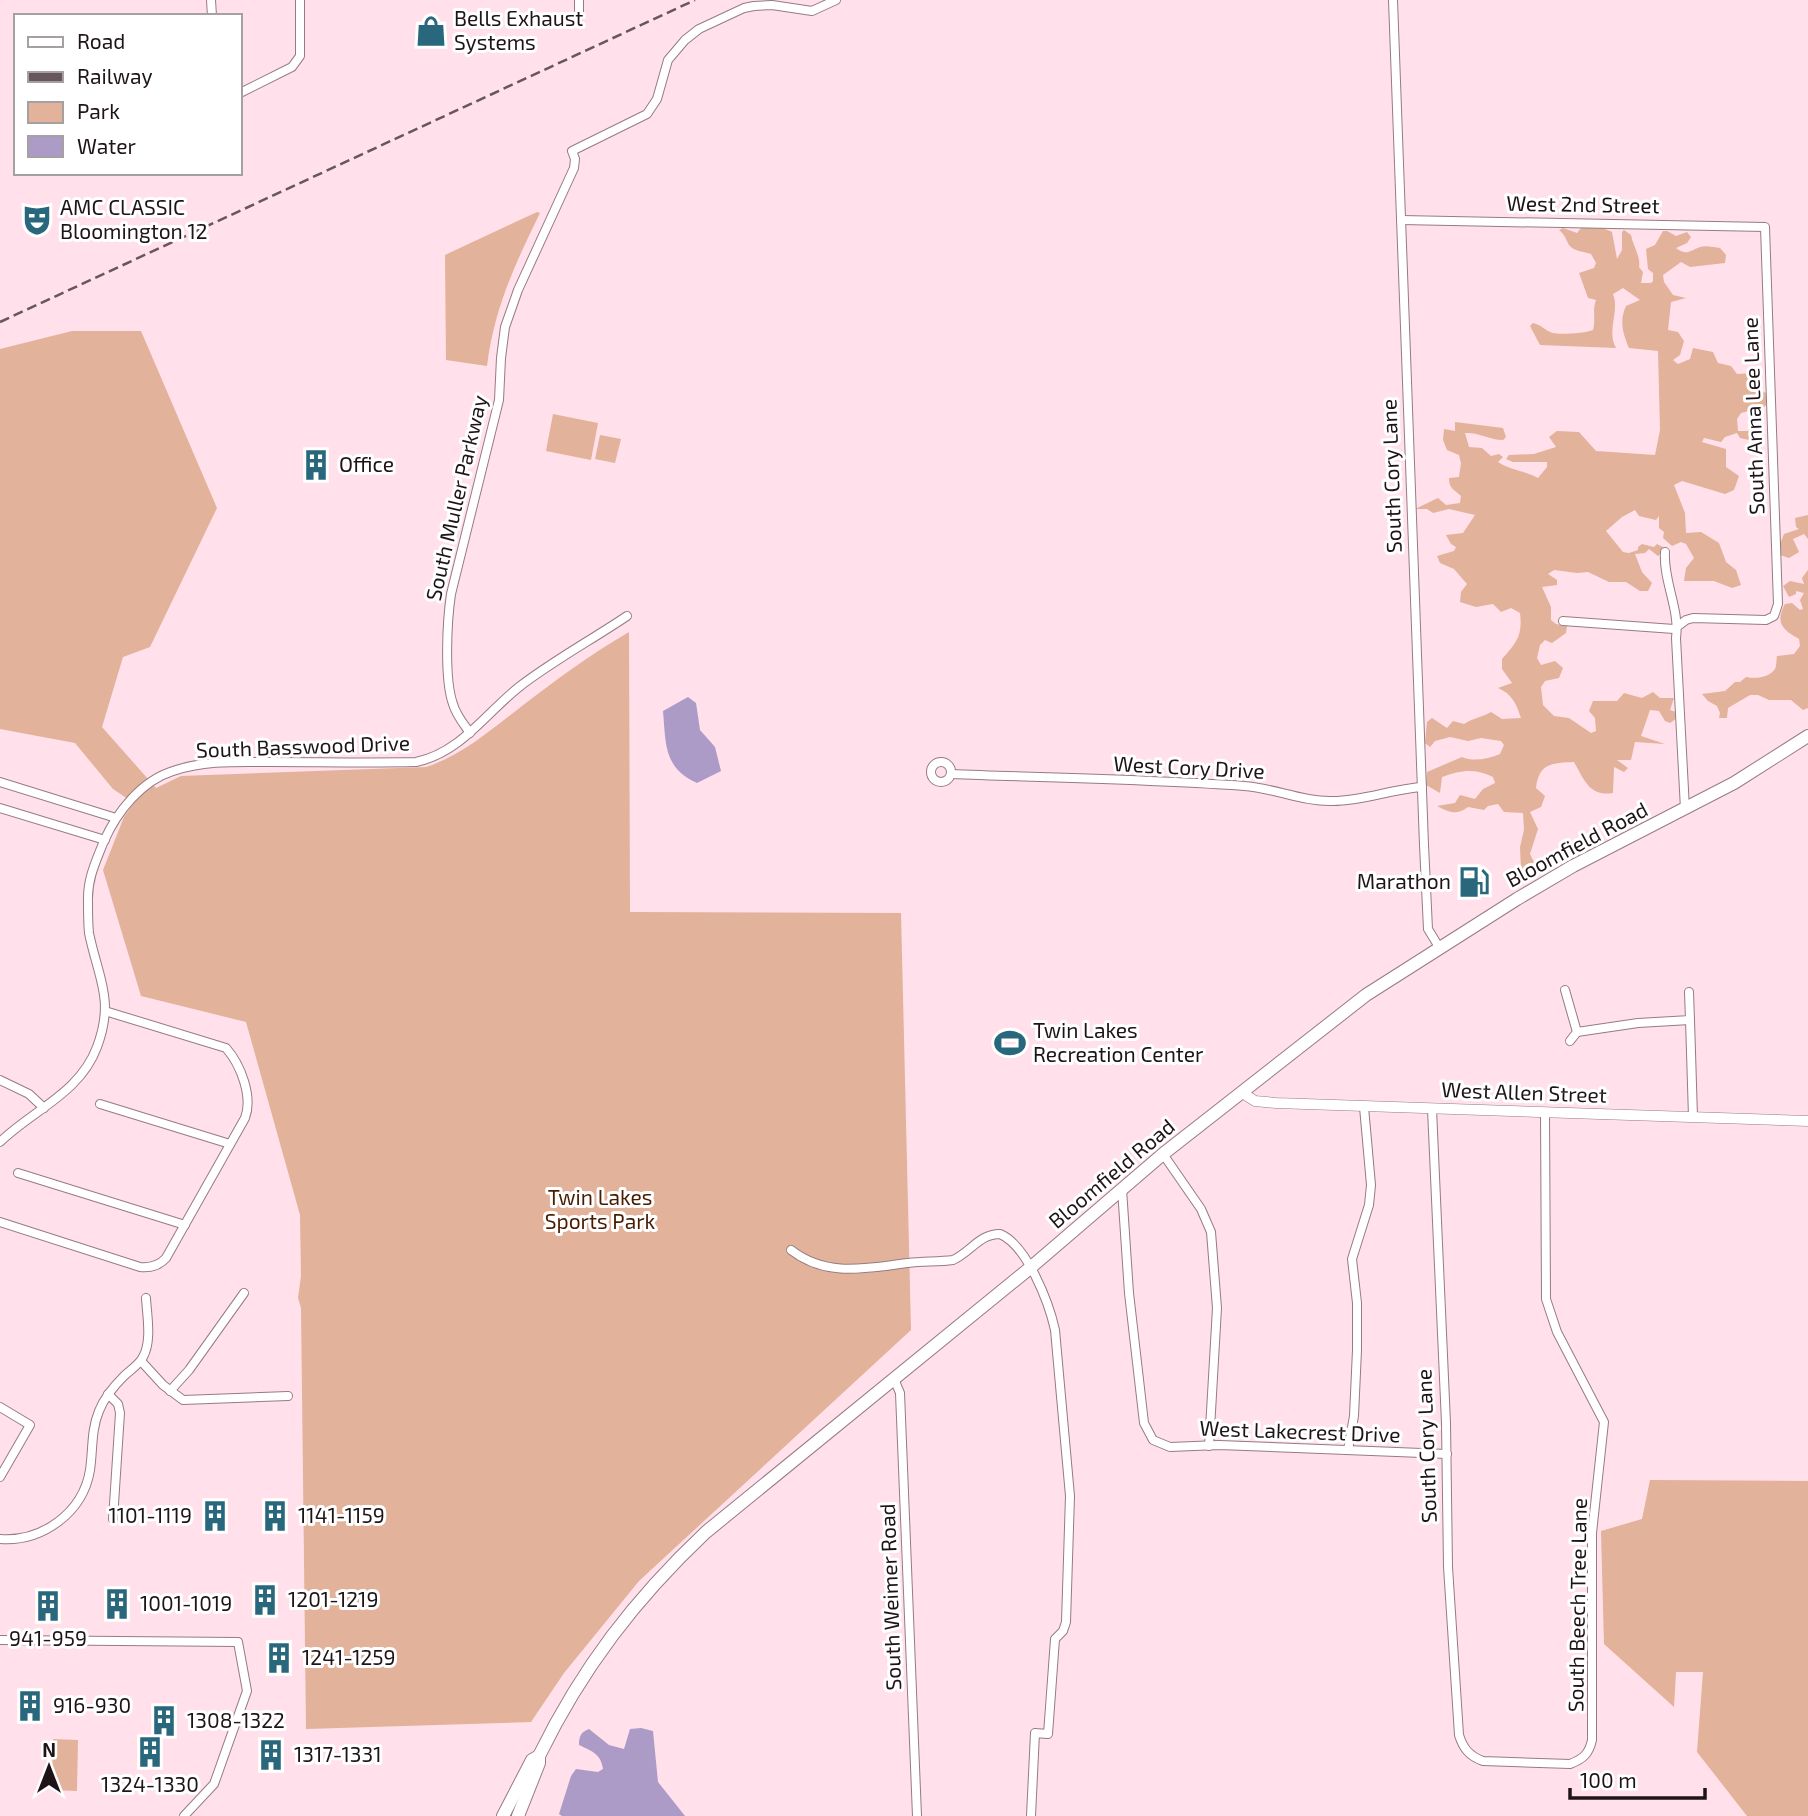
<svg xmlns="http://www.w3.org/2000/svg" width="1808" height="1816" viewBox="0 0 1808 1816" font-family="'Exo 2',sans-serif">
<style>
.green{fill:#e2b29a}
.water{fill:#ac9ac7}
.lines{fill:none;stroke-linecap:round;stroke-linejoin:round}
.minor-casing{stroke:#967b84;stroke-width:10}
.tertiary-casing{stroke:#967b84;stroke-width:11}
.primary-casing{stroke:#967b84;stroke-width:14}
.minor{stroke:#fff;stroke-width:8}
.tertiary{stroke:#fff;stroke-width:10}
.primary{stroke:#fff;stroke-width:12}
.rail{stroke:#67565c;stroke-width:2.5;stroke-dasharray:10 5;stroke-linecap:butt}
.labels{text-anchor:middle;stroke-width:6;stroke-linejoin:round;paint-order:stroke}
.poi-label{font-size:21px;fill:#1e1417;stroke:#fff;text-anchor:start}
.street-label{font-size:21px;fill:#1e1417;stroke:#fff}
.park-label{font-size:21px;fill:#491c00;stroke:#fff}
</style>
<rect width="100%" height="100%" fill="#ffe0eb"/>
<g class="green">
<path d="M537 212 540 213C515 264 494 309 487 366L446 360 445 255Z"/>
<path d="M1563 228 1577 233 1581 228H1603L1612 232 1617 259 1622 250V232L1624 230 1631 235C1633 246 1641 257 1639 267L1643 272 1641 283H1651L1653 281V273L1648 269 1646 249 1655 245 1663 231H1667L1676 236 1687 232 1691 237 1687 243 1676 248C1686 256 1690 251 1700 247 1706 245 1714 247 1720 248L1726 255 1725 263 1690 267 1681 262 1663 275 1664 282 1673 295 1686 298 1671 302 1668 330 1678 332 1684 341 1680 355 1673 360 1678 364 1690 359 1693 348 1713 352 1718 363 1731 366 1737 374 1755 373 1760 378V390L1774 397 1764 407 1741 413 1737 419 1738 431H1750L1753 436 1749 440 1740 438 1737 433 1725 437 1721 442 1704 438 1702 442 1726 449V467L1739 476 1734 490 1725 494 1682 481 1674 485 1685 513 1686 533 1701 532 1719 543 1726 562 1736 570 1741 585 1732 588 1714 581H1684L1686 568 1694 558 1686 544 1681 542 1672 546 1663 538 1664 532 1659 528V516L1656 520 1639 516 1635 510 1622 517 1606 531 1623 552 1629 553 1638 550V547L1642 544 1654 547 1657 544 1663 547V551L1658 556 1649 549 1645 553 1635 554 1642 572 1652 583 1648 591H1640L1626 582H1609L1588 572 1577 573 1554 570 1548 574 1557 580V585L1542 587 1551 607V620L1556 624 1567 626 1566 633 1552 643 1545 640 1540 645 1537 658 1541 665 1555 661 1563 668 1559 678 1545 681 1541 687 1543 705 1554 716 1569 718 1591 733 1596 731 1595 718 1589 711 1593 701H1617L1624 693 1642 698 1653 692 1660 698H1674L1670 710 1676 712 1677 718 1670 723 1665 721 1659 711 1650 710 1641 736 1665 744 1635 742 1631 760H1617L1628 768 1624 772 1614 767 1613 793C1589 797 1584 779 1574 762 1552 763 1539 763 1536 788L1545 796 1541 807 1530 812 1538 829 1530 854 1534 862 1531 870H1521L1520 847 1524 830 1523 813 1504 812 1498 804 1488 806 1484 810 1468 807C1456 816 1449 812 1437 806L1455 803 1460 795 1475 799 1483 789 1495 783 1493 777C1475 768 1461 770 1442 777L1440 793 1426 785 1427 772 1462 757C1473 762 1488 759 1500 754L1504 745 1501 741 1481 738 1468 741 1450 737 1435 741 1430 747 1425 743 1427 722 1432 718 1447 728 1453 721 1464 724C1473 718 1482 717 1491 712L1502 719 1521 718C1516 703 1512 694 1498 688L1512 683 1502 669V659C1516 643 1523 636 1520 613L1511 608 1501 612 1493 604 1476 607 1460 602 1461 592 1467 584 1454 569 1440 563 1437 556 1454 551 1456 547 1451 544 1446 535 1463 533 1475 515 1449 509 1433 513 1427 509H1415L1438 498 1446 505 1460 503 1461 496C1454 489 1449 489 1449 478L1459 477 1461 463 1459 455 1447 450 1443 440 1444 429 1455 431V422L1503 428 1506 437 1503 440C1490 440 1478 432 1465 433L1469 447 1482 448 1491 456 1499 454 1503 457 1498 462C1510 470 1525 471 1538 478L1547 467V462H1513L1506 459 1509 455 1534 454 1556 447 1549 437 1557 431 1579 432 1596 451 1655 455 1660 430 1658 351 1629 348C1623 334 1619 321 1626 306L1640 300 1623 288 1613 294C1620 312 1606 330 1616 348L1540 345 1530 326 1533 323C1542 325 1547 332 1553 333 1559 335 1587 333 1593 330 1596 319 1592 310 1596 300L1588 298 1579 273 1594 268 1596 263 1591 254C1585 252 1573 251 1569 245 1565 238 1566 236 1559 230Z"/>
<path d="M72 331H141L217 508 150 647 123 657 102 727 156 788 181 776 426 767C463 755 492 729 522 706 557 679 591 654 629 632L630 912 901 913 911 1330 639 1581 564 1673 531 1722 306 1729 301 1308 298 1298 301 1276 300 1215 246 1022 141 996 103 870 124 817 134 803 113 789 75 743 0 729V349Z"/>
<path d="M553 414 598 423 591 460 546 451Z"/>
<path d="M600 435 621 439 615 463 595 459Z"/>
<path d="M1808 515V539L1804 534 1793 539 1799 552 1789 558 1780 555V544L1784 534 1799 529 1796 527 1795 518Z"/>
<path d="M1808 570V708L1803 710 1791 700H1769L1758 695H1750L1728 708 1727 718H1719L1720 713 1717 706 1708 701 1702 694 1725 691 1735 682H1740L1746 677C1754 679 1769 678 1775 669 1777 665 1776 661 1777 656L1794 654 1800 646 1799 639C1782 630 1775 622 1785 604L1792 603 1800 610 1803 609 1800 600 1804 593 1796 591V594L1789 597 1783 586 1790 581 1804 584 1802 578Z"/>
<path d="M1650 1480 1808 1481V1816H1747L1697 1752 1703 1672H1676L1674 1707 1604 1644 1601 1531 1642 1519Z"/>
<path d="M53 1739 78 1740 77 1791 52 1790Z"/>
</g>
<g class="water">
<path d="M688 697 696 703 700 730 715 747 721 771 697 783C663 768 666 743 663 711Z"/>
<path d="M641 1728 653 1731 658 1782 685 1816H562L559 1814 571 1776 576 1769 598 1772 603 1769C601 1754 592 1751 579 1745 579 1736 581 1732 589 1729L609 1745 624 1749 630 1729Z"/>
</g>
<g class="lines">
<defs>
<g id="minor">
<path d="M211 0 212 16"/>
<path d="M579 0V17"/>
<path d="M1393 0 1424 845 1428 929 1439 947"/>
<path d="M240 93 292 67 300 56V0"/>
<path d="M1401 220 1765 227 1778 604 1774 616 1766 620 1693 618 1686 620 1674 629 1563 621"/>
<path d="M1665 552C1663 581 1680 609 1676 638L1685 809"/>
<path d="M470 733C463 723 456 715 453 704 444 679 447 621 451 594L499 400 501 358 505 327 518 290 574 168 575 159 572 151 647 114 657 99 668 60 685 40 699 29 744 8 754 6 772 5 812 11 836 0"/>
<circle cx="941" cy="772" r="10"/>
<path d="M951 774C1049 778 1146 779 1244 786 1274 788 1303 802 1333 801 1363 801 1392 789 1422 787"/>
<path d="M0 782 116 818"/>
<path d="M0 808 105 840"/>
<path d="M1565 990 1577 1032 1570 1041"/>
<path d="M1690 1020 1693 1117"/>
<path d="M1577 1032 1638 1023 1690 1020 1689 992"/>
<path d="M0 1080 29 1094 44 1108"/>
<path d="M100 1104 230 1144"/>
<path d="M1432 1109 1446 1423 1448 1567 1459 1735C1463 1748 1469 1756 1483 1761L1570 1764C1583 1759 1589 1754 1592 1740V1533L1604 1422 1557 1332 1546 1299 1545 1113"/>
<path d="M0 1142C33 1110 80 1093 97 1047 115 999 98 978 89 933 88 923 88 912 88 902 87 879 96 861 104 841 117 812 141 781 173 771 205 760 239 762 272 762 320 762 368 763 416 762 460 753 485 714 519 687 551 662 593 639 627 616"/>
<path d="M1163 1154 1201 1209 1211 1232 1217 1308 1209 1446"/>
<path d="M18 1173 185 1225"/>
<path d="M1122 1189 1129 1293 1144 1423 1153 1440 1170 1447 1219 1445 1447 1454"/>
<path d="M0 1222 140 1267C151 1268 159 1266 166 1258L245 1118C253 1097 241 1065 226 1048L105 1011"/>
<path d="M791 1250C827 1278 867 1268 908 1263 923 1261 938 1262 953 1260 971 1252 979 1234 1000 1234 1027 1245 1049 1303 1055 1330L1070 1496 1066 1622 1063 1631 1055 1639 1048 1734 1035 1733 1031 1816"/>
<path d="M141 1361 163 1385 183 1400 288 1396"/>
<path d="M894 1379 900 1393 917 1816"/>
<path d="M170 1391 189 1370 244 1293"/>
<path d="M108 1394 118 1404 120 1413 113 1519"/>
<path d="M0 1407 30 1425 0 1477"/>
<path d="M1348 1450 1354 1416 1357 1350V1303L1352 1259 1369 1205 1371 1185 1364 1107"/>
<path d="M0 1539C42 1542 83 1513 90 1470 93 1450 91 1430 99 1411 104 1398 114 1386 124 1376 130 1370 139 1365 143 1357 152 1341 147 1316 146 1298"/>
<path d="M0 1640 238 1642 247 1691 214 1784 184 1816"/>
</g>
<path id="tertiary" d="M1241 1092 1255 1101 1276 1103 1808 1121"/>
<g id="primary">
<path d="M503 1816 532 1760 539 1756"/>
<path d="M518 1816 539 1763V1756C582 1668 635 1599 706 1532L1030 1268 1163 1154 1366 995 1517 899 1573 866 1734 783 1808 736"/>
</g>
</defs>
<use href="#minor" class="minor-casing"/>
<use href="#tertiary" class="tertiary-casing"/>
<use href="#primary" class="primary-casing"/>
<use href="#minor" class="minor"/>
<use href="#tertiary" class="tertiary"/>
<use href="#primary" class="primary"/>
<path class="rail" d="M0 322 695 0"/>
</g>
<defs>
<symbol id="shop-bare" viewBox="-9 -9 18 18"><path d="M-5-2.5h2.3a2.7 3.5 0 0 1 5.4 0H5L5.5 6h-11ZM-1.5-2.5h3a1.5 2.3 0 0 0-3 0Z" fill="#29677d" stroke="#fff" stroke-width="2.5" paint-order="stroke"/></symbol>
<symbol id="theatre-bare" viewBox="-9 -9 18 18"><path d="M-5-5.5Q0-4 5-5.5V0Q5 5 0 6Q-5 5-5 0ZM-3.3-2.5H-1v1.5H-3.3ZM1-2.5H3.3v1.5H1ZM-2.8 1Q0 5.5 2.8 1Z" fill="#29677d" stroke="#fff" stroke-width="2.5" paint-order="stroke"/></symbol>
<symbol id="building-bare" viewBox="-9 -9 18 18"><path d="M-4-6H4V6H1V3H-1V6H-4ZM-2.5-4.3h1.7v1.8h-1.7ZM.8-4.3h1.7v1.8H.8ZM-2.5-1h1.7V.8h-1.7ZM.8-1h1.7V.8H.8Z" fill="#29677d" stroke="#fff" stroke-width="2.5" paint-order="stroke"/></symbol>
<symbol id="fuel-bare" viewBox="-9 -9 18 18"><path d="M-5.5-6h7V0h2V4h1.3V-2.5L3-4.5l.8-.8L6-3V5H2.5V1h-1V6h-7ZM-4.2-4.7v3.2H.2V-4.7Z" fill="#29677d" stroke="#fff" stroke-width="2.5" paint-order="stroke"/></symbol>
<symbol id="stadium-bare" viewBox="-9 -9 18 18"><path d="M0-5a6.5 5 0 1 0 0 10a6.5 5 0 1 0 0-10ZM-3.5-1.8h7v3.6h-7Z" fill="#29677d" stroke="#fff" stroke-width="2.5" paint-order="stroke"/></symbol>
</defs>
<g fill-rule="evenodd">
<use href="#shop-bare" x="409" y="9" width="44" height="44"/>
<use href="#theatre-bare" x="15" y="198" width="44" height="44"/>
<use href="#building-bare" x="294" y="443" width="44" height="44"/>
<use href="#fuel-bare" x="1452" y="860" width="44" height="44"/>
<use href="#stadium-bare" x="988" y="1021" width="44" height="44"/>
<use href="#building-bare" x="193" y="1494" width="44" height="44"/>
<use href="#building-bare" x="253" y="1494" width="44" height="44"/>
<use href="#building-bare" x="243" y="1578" width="44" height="44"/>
<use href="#building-bare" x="95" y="1582" width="44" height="44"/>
<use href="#building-bare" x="26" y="1584" width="44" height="44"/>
<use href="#building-bare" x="257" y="1636" width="44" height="44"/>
<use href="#building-bare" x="8" y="1684" width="44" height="44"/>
<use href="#building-bare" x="142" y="1699" width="44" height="44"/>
<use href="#building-bare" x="128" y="1730" width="44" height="44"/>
<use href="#building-bare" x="249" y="1733" width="44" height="44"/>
</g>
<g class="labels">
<g class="poi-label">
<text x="454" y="26">Bells Exhaust<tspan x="454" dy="24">Systems</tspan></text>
<text x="60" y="215">AMC CLASSIC<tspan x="60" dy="24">Bloomington 12</tspan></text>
<text x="339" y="472">Office</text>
<text x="1451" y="889" text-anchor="end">Marathon</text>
<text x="1033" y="1038">Twin Lakes<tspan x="1033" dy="24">Recreation Center</tspan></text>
<text x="192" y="1523" text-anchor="end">1101-1119</text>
<text x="298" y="1523">1141-1159</text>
<text x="288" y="1607">1201-1219</text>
<text x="140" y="1611">1001-1019</text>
<text x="48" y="1646" text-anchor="middle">941-959</text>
<text x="302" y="1665">1241-1259</text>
<text x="53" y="1713">916-930</text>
<text x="187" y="1728">1308-1322</text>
<text x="294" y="1762">1317-1331</text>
<text x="150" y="1792" text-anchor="middle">1324-1330</text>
</g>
<g class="street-label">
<text transform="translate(1583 205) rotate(1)" y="7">West 2nd Street</text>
<text transform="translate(1754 416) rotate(-92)" y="7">South Anna Lee Lane</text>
<text transform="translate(1392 476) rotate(-92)" y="7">South Cory Lane</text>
<text transform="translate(457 498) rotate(-77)" y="7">South Muller Parkway</text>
<text transform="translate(303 747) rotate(-2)" y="7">South Basswood Drive</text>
<text transform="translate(1189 768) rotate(3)" y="7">West Cory Drive</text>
<text transform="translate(1577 845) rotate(-28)" y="7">Bloomfield Road</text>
<text transform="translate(1524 1093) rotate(2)" y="7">West Allen Street</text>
<text transform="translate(1112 1174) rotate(-40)" y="7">Bloomfield Road</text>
<text transform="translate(1300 1432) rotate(2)" y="7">West Lakecrest Drive</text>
<text transform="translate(1427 1446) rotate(-92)" y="7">South Cory Lane</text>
<text transform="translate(891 1597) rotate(-92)" y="7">South Weimer Road</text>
<text transform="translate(1578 1605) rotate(-89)" y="7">South Beech Tree Lane</text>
</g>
<g class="park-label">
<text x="600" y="1205">Twin Lakes<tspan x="600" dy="24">Sports Park</tspan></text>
</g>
</g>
<rect x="14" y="14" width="228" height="161" fill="#ffffff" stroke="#a5a1a2" stroke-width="2"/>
<rect x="28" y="37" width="35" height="10" fill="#ffffff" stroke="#a5a1a2" stroke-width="2"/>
<text x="77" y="49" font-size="21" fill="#1e1417">Road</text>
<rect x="28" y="72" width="35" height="10" fill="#67565c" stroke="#a5a1a2" stroke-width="2"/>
<text x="77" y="84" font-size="21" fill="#1e1417">Railway</text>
<rect x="28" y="102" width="35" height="21" fill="#e2b29a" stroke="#a5a1a2" stroke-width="2"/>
<text x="77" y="119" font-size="21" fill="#1e1417">Park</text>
<rect x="28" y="136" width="35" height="21" fill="#ac9ac7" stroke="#a5a1a2" stroke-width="2"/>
<text x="77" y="154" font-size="21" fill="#1e1417">Water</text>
<g transform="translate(49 1767)" stroke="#ffffff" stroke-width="5" paint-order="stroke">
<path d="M0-5L12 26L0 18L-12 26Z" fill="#1e1417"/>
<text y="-10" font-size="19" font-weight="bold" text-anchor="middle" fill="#1e1417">N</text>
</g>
<path d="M1570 1788v10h135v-10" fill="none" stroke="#1e1417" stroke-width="3.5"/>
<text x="1580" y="1788" font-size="21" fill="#1e1417" stroke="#ffffff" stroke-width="5" paint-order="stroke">100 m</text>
</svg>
